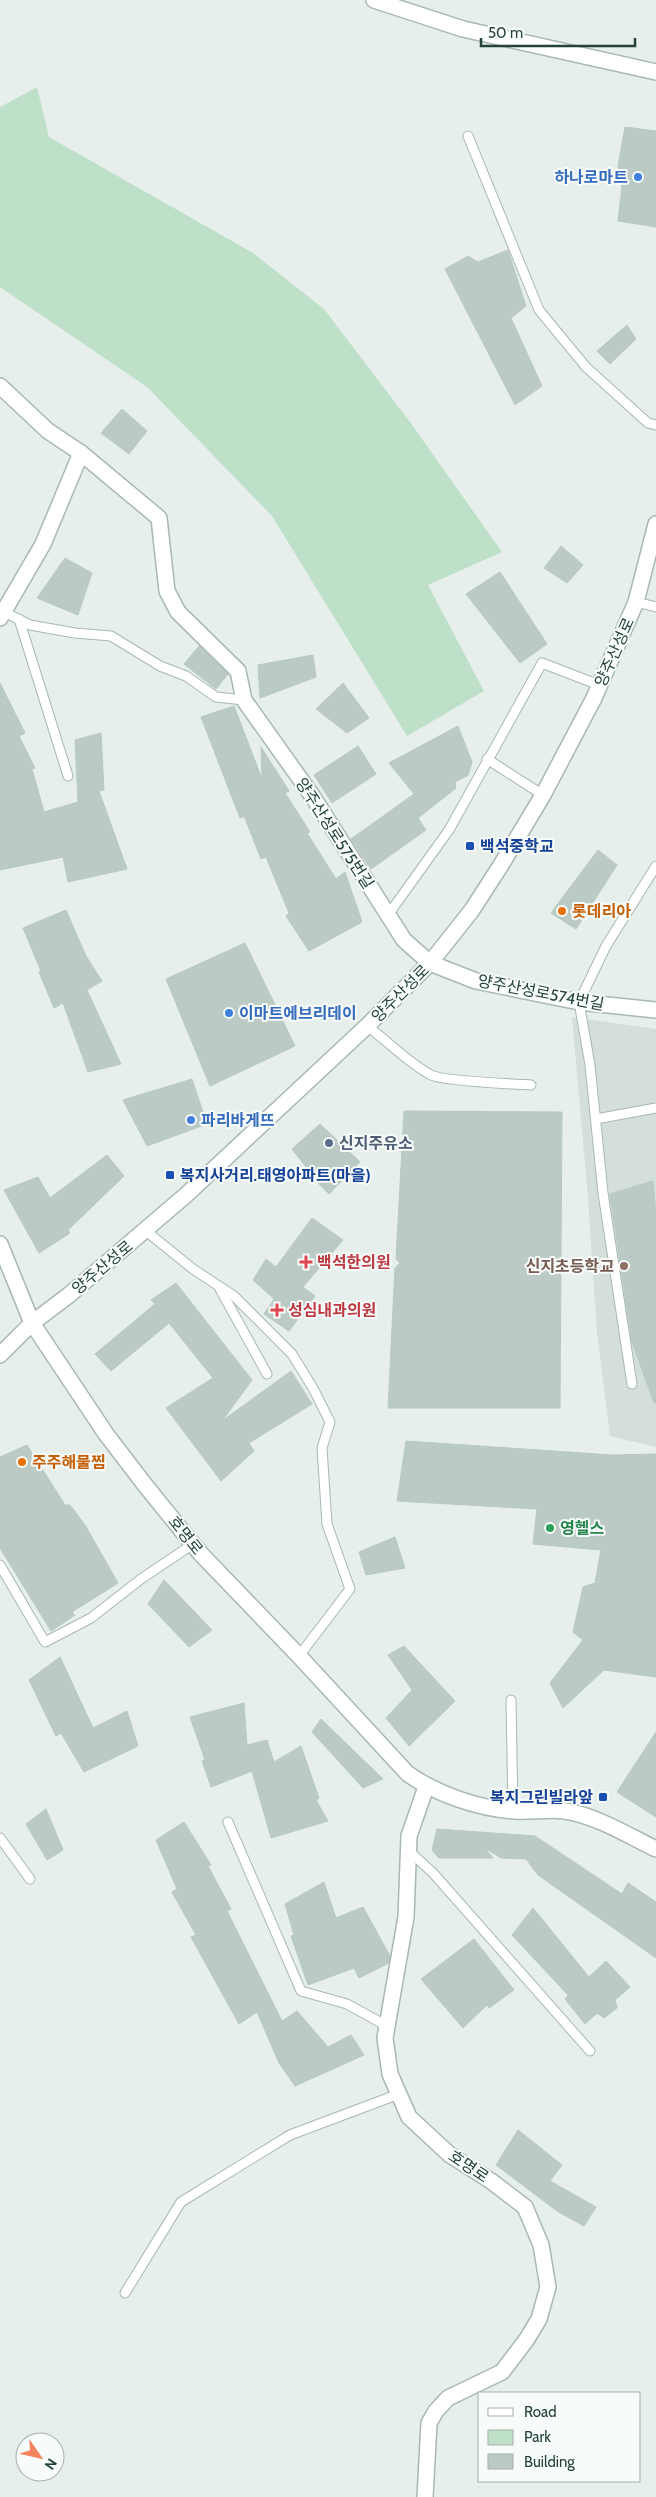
<svg xmlns="http://www.w3.org/2000/svg" width="656" height="2497" viewBox="0 0 656 2497" font-family="Cabin,'Noto Sans KR',sans-serif">
<style>
.built{fill:#d4dfda}
.green{fill:#bfe0c8}
.building{fill:#bbcac4;stroke:#b8c9c2}
.lines{fill:none;stroke-linecap:round;stroke-linejoin:round}
.service-casing{stroke:#a8b8b2;stroke-width:11}
.minor-casing{stroke:#a8b8b2;stroke-width:18}
.tertiary-casing{stroke:#a8b8b2;stroke-width:18}
.service{stroke:#fff;stroke-width:9}
.minor{stroke:#fff;stroke-width:15}
.tertiary{stroke:#fff;stroke-width:15}
.shop-dot{fill:#3f7fe0;stroke:#f7fbf9;stroke-width:2}
.transit-dot{fill:#1a4fb4;stroke:#f7fbf9;stroke-width:2}
.food-dot{fill:#e8710a;stroke:#f7fbf9;stroke-width:2}
.service-dot{fill:#5c6f8a;stroke:#f7fbf9;stroke-width:2}
.health-dot{fill:#e0444e;stroke:#f7fbf9;stroke-width:2}
.education-dot{fill:#8d6e63;stroke:#f7fbf9;stroke-width:2}
.leisure-dot{fill:#2e9e5b;stroke:#f7fbf9;stroke-width:2}
.labels{text-anchor:middle;stroke-width:4;stroke-linejoin:round;paint-order:stroke}
.shop-label{font-size:16px;font-weight:bold;fill:#366cbe;stroke:#f7fbf9;text-anchor:start}
.street-label{font-size:16px;fill:#24423a;stroke:#f7fbf9}
.transit-label{font-size:16px;font-weight:bold;fill:#164399;stroke:#f7fbf9;text-anchor:start}
.food-label{font-size:16px;font-weight:bold;fill:#c56008;stroke:#f7fbf9;text-anchor:start}
.service-label{font-size:16px;font-weight:bold;fill:#4e5e75;stroke:#f7fbf9;text-anchor:start}
.health-label{font-size:16px;font-weight:bold;fill:#be3a42;stroke:#f7fbf9;text-anchor:start}
.education-label{font-size:16px;font-weight:bold;fill:#785e54;stroke:#f7fbf9;text-anchor:end}
.leisure-label{font-size:16px;font-weight:bold;fill:#27864d;stroke:#f7fbf9;text-anchor:start}
</style>
<rect width="100%" height="100%" fill="#e6efeb"/>
<path class="built" d="M572 1017 656 1029V1447L610 1436 597 1334 588 1198Z"/>
<path class="green" d="M37 87 49 137 253 253 324 309 410 422 502 552 428 585 484 691 407 736 272 516 147 387 0 287V107Z"/>
<g class="building">
<path d="M625 127 656 131V227L618 221 622 187 618 166Z"/>
<path d="M508 250 526 306 511 318 542 386 515 405 445 269 468 256 478 262Z"/>
<path d="M627 325 636 339 610 364 597 351Z"/>
<path d="M122 409 147 431 129 454 101 433Z"/>
<path d="M561 546 583 565 567 583 544 568Z"/>
<path d="M65 558 92 573 78 615 37 598Z"/>
<path d="M500 572 547 644 520 663 466 594Z"/>
<path d="M199 646 228 674 216 689 184 664Z"/>
<path d="M313 655 316 677 260 698 258 665Z"/>
<path d="M0 683 25 733 19 736 35 768 32 769 44 812 78 802 75 740 101 733 104 790 99 791 127 869 68 882 63 857 0 870Z"/>
<path d="M343 683 369 718 347 733 316 709Z"/>
<path d="M234 706 262 779 261 747 289 791 285 793 310 832 307 833 336 879 345 872 362 922 309 951 286 916 289 913 266 857 261 859 244 816 240 818 201 717Z"/>
<path d="M458 726 472 762 468 775 455 782 456 788 418 818 426 830 371 869 351 839 414 794 389 763Z"/>
<path d="M358 746 376 774 332 803 314 775Z"/>
<path d="M598 850 617 865 576 929 551 913Z"/>
<path d="M66 910 86 956 102 981 87 990 121 1064 88 1072 63 1003 54 1008 39 972 41 971 23 928Z"/>
<path d="M245 943 295 1046 210 1086 166 979Z"/>
<path d="M192 1079 207 1124 147 1146 123 1100Z"/>
<path d="M404 1111 562 1112 560 1408H388L395 1268 400 1263 396 1259Z"/>
<path d="M320 1124 360 1162 329 1194 312 1177 313 1176 292 1149Z"/>
<path d="M107 1155 124 1176 68 1230 70 1233 39 1253 4 1190 38 1177 50 1198Z"/>
<path d="M653 1181 656 1216V1403H654L632 1342 610 1194Z"/>
<path d="M312 1218 343 1240 303 1287 315 1296 289 1331 264 1314 274 1299 253 1280 266 1259 276 1267Z"/>
<path d="M176 1283 252 1380 222 1421 291 1371 312 1404 249 1443 254 1451 221 1481 166 1408 213 1378 169 1323 111 1371 95 1354 155 1304 151 1300Z"/>
<path d="M406 1441 613 1455 656 1454V1677L604 1670 563 1708 550 1683 583 1640 573 1632 583 1587 595 1583 601 1550 533 1544 537 1509 397 1501Z"/>
<path d="M27 1445 65 1505H70L85 1525 118 1583 72 1612 75 1615 51 1631 0 1548V1457Z"/>
<path d="M395 1537 405 1568 366 1575 359 1552Z"/>
<path d="M164 1580 212 1630 189 1647 148 1604Z"/>
<path d="M404 1646 455 1701 409 1746 386 1718 412 1690 388 1655Z"/>
<path d="M60 1657 93 1728 127 1711 138 1746 84 1772 61 1733 56 1736 29 1680Z"/>
<path d="M244 1703 247 1745 267 1740 274 1762 301 1746 319 1798 316 1800 328 1821 271 1838 252 1771 211 1787 202 1761 205 1760 190 1717Z"/>
<path d="M321 1719 383 1779 363 1788 312 1732Z"/>
<path d="M656 1732V1817L617 1792Z"/>
<path d="M46 1809 63 1850 47 1860 26 1824Z"/>
<path d="M184 1822 211 1865 208 1866 231 1909 227 1911 282 2021 297 2011 328 2047 351 2035 364 2055 295 2086 279 2063 257 2012 239 2024 191 1937 196 1935 172 1892 177 1889 156 1840Z"/>
<path d="M437 1829 535 1836 622 1894 628 1883 656 1902V1958L538 1875 526 1859 501 1858 485 1848 493 1858H439L432 1850Z"/>
<path d="M324 1882 336 1918 363 1907 390 1956 389 1963 359 1978 354 1968 308 1985 291 1936 294 1935 285 1904Z"/>
<path d="M533 1908 589 1977 606 1961 630 1987 615 2000 617 2008 604 2018 597 2013 585 2024 565 1999 568 1995 512 1935Z"/>
<path d="M474 1939 514 1990 489 2008 487 2005 463 2028 421 1979Z"/>
<path d="M518 2130 562 2165 550 2181 596 2207 584 2226 557 2211 496 2165Z"/>
</g>
<g class="lines">
<defs>
<g id="service">
<path d="M468 136 539 310 586 367 648 423 656 425"/>
<path d="M636 602 656 607"/>
<path d="M4 612 30 625 75 633 111 636 160 666 186 676 216 697 244 700"/>
<path d="M19 619 68 776"/>
<path d="M487 759 543 795"/>
<path d="M388 915 449 830 542 663 599 685"/>
<path d="M367 1026C389 1042 407 1062 431 1075 442 1081 513 1084 531 1085"/>
<path d="M596 1119 656 1108"/>
<path d="M146 1231 193 1269 234 1296 292 1354 314 1390 330 1422 322 1448 327 1524 350 1589 299 1656"/>
<path d="M220 1289 267 1374"/>
<path d="M632 1384 603 1193 590 1065 579 1002 606 946 656 866"/>
<path d="M0 1565 45 1642 91 1618 141 1579 193 1544"/>
<path d="M511 1700 513 1811"/>
<path d="M228 1822 301 1991 347 2004 387 2026"/>
<path d="M0 1838 30 1879"/>
<path d="M408 1850 433 1873 590 2051"/>
<path d="M125 2293 181 2202 290 2135 399 2094"/>
</g>
<g id="minor">
<path d="M374 0 463 29 656 72"/>
<path d="M0 386 48 431 81 453"/>
<path d="M0 618 43 544 81 453 159 518 167 591 178 612 238 671 244 700 313 797 404 940 430 963 476 981 579 1002 656 1010"/>
<path d="M425 2497 429 2423 436 2411 448 2398 502 2372 527 2339 539 2319 548 2287 541 2245 525 2207 491 2181 450 2155 409 2117 390 2074 385 2038 406 1917 409 1836 426 1787"/>
</g>
<g id="tertiary">
<path d="M0 1244 32 1323 106 1434 145 1485 200 1553 299 1656 408 1774C437 1794 479 1809 515 1811 531 1812 548 1809 565 1811 597 1816 627 1835 656 1849"/>
<path d="M0 1355 32 1323 69 1295 186 1195 367 1026 430 963 472 910 501 865 543 795 594 698 636 602 656 524"/>
</g>
</defs>
<use href="#service" class="service-casing"/>
<use href="#minor" class="minor-casing"/>
<use href="#tertiary" class="tertiary-casing"/>
<use href="#service" class="service"/>
<use href="#minor" class="minor"/>
<use href="#tertiary" class="tertiary"/>
</g>
<g class="shop-dot">
<circle cx="638" cy="177" r="5"/>
<circle cx="229" cy="1013" r="5"/>
<circle cx="191" cy="1120" r="5"/>
</g>
<g class="transit-dot">
<rect x="465" y="841" width="10" height="10" rx="2.5"/>
<rect x="165" y="1170" width="10" height="10" rx="2.5"/>
<rect x="598" y="1792" width="10" height="10" rx="2.5"/>
</g>
<g class="food-dot">
<circle cx="562" cy="911" r="5"/>
<circle cx="22" cy="1462" r="5"/>
</g>
<circle class="service-dot" cx="329" cy="1143" r="5"/>
<g class="health-dot">
<path d="M303.5 1254.5h5v5h5v5h-5v5h-5v-5h-5v-5h5z"/>
<path d="M274.5 1302.5h5v5h5v5h-5v5h-5v-5h-5v-5h5z"/>
</g>
<circle class="education-dot" cx="624" cy="1266" r="5"/>
<circle class="leisure-dot" cx="550" cy="1528" r="5"/>
<g class="labels">
<g class="shop-label">
<text x="628" y="183" text-anchor="end">하나로마트</text>
<text x="239" y="1019">이마트에브리데이</text>
<text x="201" y="1126">파리바게뜨</text>
</g>
<g class="street-label">
<text transform="translate(614 652) rotate(-66)" y="6">양주산성로</text>
<text transform="translate(335 833) rotate(57)" y="6">양주산성로575번길</text>
<text transform="translate(541 992) rotate(11)" y="6">양주산성로574번길</text>
<text transform="translate(400 993) rotate(-45)" y="6">양주산성로</text>
<text transform="translate(102 1267) rotate(-40)" y="6">양주산성로</text>
<text transform="translate(186 1535) rotate(51)" y="6">호명로</text>
<text transform="translate(469 2166) rotate(34)" y="6">호명로</text>
</g>
<g class="transit-label">
<text x="480" y="852">백석중학교</text>
<text x="180" y="1181">복지사거리.태영아파트(마을)</text>
<text x="593" y="1803" text-anchor="end">복지그린빌라앞</text>
</g>
<g class="food-label">
<text x="572" y="917">롯데리아</text>
<text x="32" y="1468">주주해물찜</text>
</g>
<g class="service-label">
<text x="339" y="1149">신지주유소</text>
</g>
<g class="health-label">
<text x="317" y="1268">백석한의원</text>
<text x="288" y="1316">성심내과의원</text>
</g>
<g class="education-label">
<text x="614" y="1272">신지초등학교</text>
</g>
<g class="leisure-label">
<text x="560" y="1534">영헬스</text>
</g>
</g>
<rect x="478" y="2392" width="162" height="90" fill="#f7fbf9" stroke="#a3b1ad"/>
<rect x="488" y="2408" width="25" height="8" fill="#ffffff" stroke="#a3b1ad"/>
<text x="524" y="2417" font-size="15" fill="#24423a">Road</text>
<rect x="488" y="2430" width="25" height="15" fill="#bfe0c8" stroke="#a3b1ad"/>
<text x="524" y="2442" font-size="15" fill="#24423a">Park</text>
<rect x="488" y="2454" width="25" height="15" fill="#bbcac4" stroke="#a3b1ad"/>
<text x="524" y="2467" font-size="15" fill="#24423a">Building</text>
<g transform="translate(40 2457) rotate(124)"><circle r="24" fill="#f7fbf9" stroke="#a3b1ad"/>
<path d="M0-4L9 19L0 12L-9 19Z" fill="#f4845f"/>
<text y="-8" font-size="14" font-weight="bold" text-anchor="middle" fill="#24423a">N</text>
</g>
<path d="M481 38v8h154v-8" fill="none" stroke="#24423a" stroke-width="2.5"/>
<text x="488" y="38" font-size="15" fill="#24423a" stroke="#f7fbf9" stroke-width="4" paint-order="stroke">50 m</text>
</svg>
